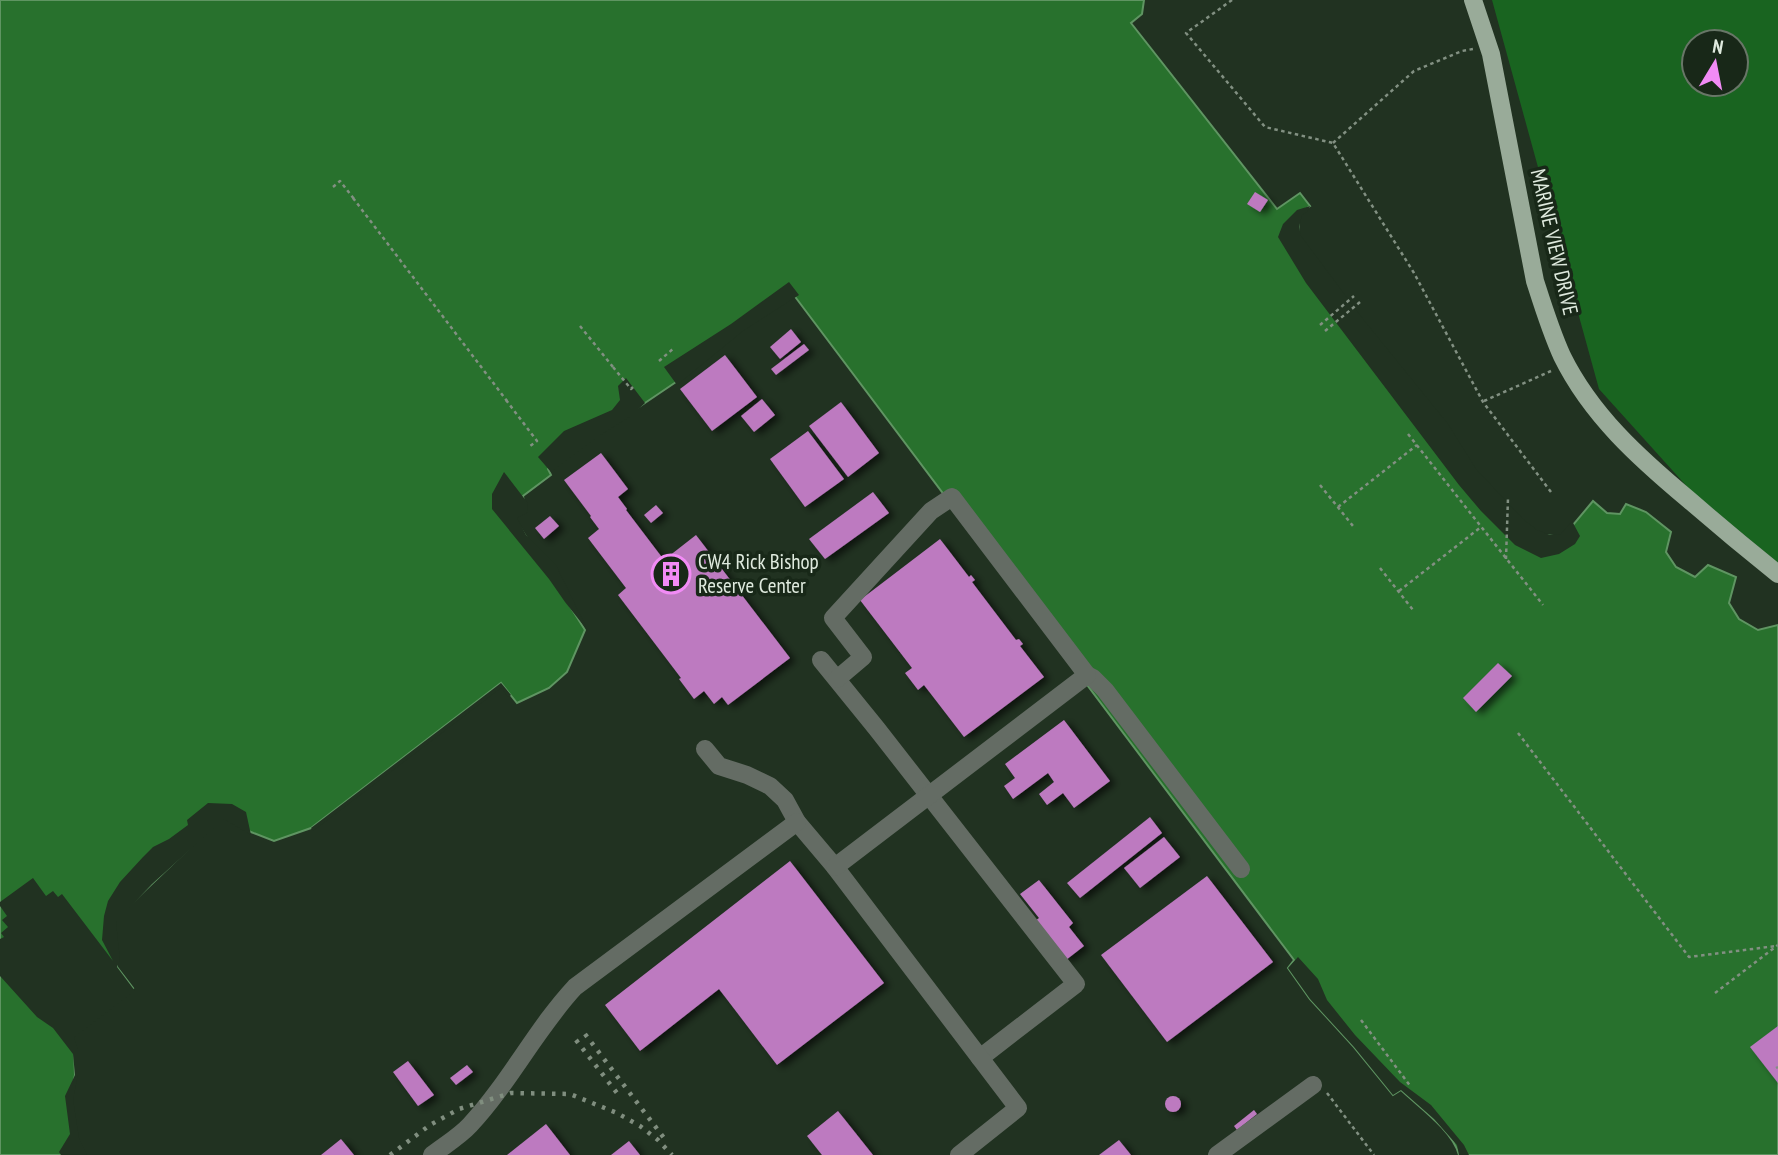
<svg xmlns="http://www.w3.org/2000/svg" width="1778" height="1155" viewBox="0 0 1778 1155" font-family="'PT Sans Narrow',sans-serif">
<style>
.forest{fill:#196420;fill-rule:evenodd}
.water{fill:#28712d;stroke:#5f9562;stroke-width:2}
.pier{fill:#213221}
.building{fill:#bd7ac0;filter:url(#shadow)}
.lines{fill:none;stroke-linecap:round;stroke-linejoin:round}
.path{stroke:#829082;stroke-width:2.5;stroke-dasharray:3.5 3.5;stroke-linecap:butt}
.minor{stroke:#646c64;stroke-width:18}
.major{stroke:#99ab99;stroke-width:18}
.rail{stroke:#808e7f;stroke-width:4.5;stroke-dasharray:3.5 7;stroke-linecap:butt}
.labels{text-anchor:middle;stroke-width:7;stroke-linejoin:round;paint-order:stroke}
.street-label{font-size:21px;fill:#dfeade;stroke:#182818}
.poi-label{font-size:21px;fill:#dfeade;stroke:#182818;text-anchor:start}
</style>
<defs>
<filter id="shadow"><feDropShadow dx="5.5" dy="3" stdDeviation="3.5" flood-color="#0009"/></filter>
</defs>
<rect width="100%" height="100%" fill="#213221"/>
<path class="forest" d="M1492 0H1778V563L1691 491 1599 389ZM1694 42H1736V84H1694Z"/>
<path class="water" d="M0 0H1144L1142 14 1131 23 1277 209 1300 193 1310 206 1299 213 1298 238 1474 471 1535 534 1563 537 1593 501 1607 513 1620 514 1626 504 1646 512 1671 532 1666 552 1676 567 1695 577 1708 565 1736 577 1729 603 1739 619 1758 630 1778 625V1155H1459C1453 1131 1419 1107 1401 1090L1393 1095 1354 1047 1310 999 1288 968 1294 960 793 294 741 328 679 380 639 407 606 427 548 469 551 475 523 496 525 511 513 516 585 630 567 672 549 688 517 703 501 683 311 828 274 841 251 832 224 815 113 921 117 967 133 988 71 1035 74 1049 75 1075 70 1099 75 1139 84 1155H0Z"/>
<g class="pier">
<path d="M1310 206 1307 212 1302 215 1299 227 1301 236 1363 319 1448 424 1476 469 1523 519 1537 530 1550 535 1561 534 1572 521 1580 536 1575 544 1559 554 1541 558 1515 545 1481 511 1459 485 1306 283 1278 237 1283 224 1297 210Z"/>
<path d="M789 282 799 295 743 331 677 385 664 367 731 324Z"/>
<path d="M626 378 645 403 631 416 599 436 551 472 538 457 564 431 612 410 620 400 618 386Z"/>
<path d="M504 472 527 502 528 512 517 518 526 535 556 565 588 631 565 602 549 579 492 509V494Z"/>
<path d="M501 683 511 695 508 697 501 688 313 831 311 828Z"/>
<path d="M208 803 232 804 246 812 251 835 224 819 152 884 116 922 120 960 117 967 135 991 74 1037 78 1049V1075L73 1099 79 1138 87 1155H61L59 1152 70 1134 65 1096 75 1075 73 1054 53 1028 37 1017 0 976V939L4 937 1 933 8 927 2 920 7 916 0 906V902L33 878 46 896 53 891 58 897 62 894 113 961 102 940 104 916 108 901 120 882 143 857 153 847 169 839 188 825 187 820Z"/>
<path d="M1298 957 1318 979 1327 1000 1355 1035 1400 1082 1431 1105 1464 1145 1469 1155H1459L1457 1145 1434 1119 1401 1090 1393 1095 1354 1047 1310 999 1288 968Z"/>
</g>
<g class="building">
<path d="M1255 192 1268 200 1260 212 1247 204Z"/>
<path d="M791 329 801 342 780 359 770 347Z"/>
<path d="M804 344 809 350 776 375 771 369Z"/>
<path d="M725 355 757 397 712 431 680 389Z"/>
<path d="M762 399 775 415 754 432 741 416Z"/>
<path d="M841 402 879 453 848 477 809 426Z"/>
<path d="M808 431 844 479 805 507 770 459Z"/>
<path d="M601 453 628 489 618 497 627 509 626 510 664 560 696 535 790 658 728 705 722 697 714 704 704 691 694 699 679 679 681 678 618 595 626 588 588 538 599 529 590 517 591 516 564 480Z"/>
<path d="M873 492 889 513 825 559 809 539Z"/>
<path d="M656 505 663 513 651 523 644 515Z"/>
<path d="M550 516 559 526 544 539 535 528Z"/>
<path d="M940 539 969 577 971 575 975 580 972 582 1016 640 1019 639 1023 644 1020 646 1044 677 964 737 924 685 918 690 905 673 912 668 860 600Z"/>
<path d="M1498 663 1512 676 1476 712 1463 698Z"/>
<path d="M1064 720 1110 781 1074 808 1063 793 1047 805 1039 794 1054 782 1048 773 1013 799 1004 786 1015 778 1005 764Z"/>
<path d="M1150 817 1162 833 1080 898 1067 883Z"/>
<path d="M1164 837 1180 857 1140 888 1124 868Z"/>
<path d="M790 861 884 983 777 1065 719 989 640 1051 605 1005Z"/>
<path d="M1207 876 1273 962 1167 1042 1101 955Z"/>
<path d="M1039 880 1073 923 1069 927 1084 946 1066 960 1035 921 1039 918 1020 894Z"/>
<path d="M1778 1026V1083L1750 1047Z"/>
<path d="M408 1061 434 1095 418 1106 393 1072Z"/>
<path d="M467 1065 473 1072 456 1085 450 1078Z"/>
<circle cx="1173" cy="1104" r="8"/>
<path d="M1254 1110 1257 1114 1237 1130 1234 1126Z"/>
<path d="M838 1111 873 1155H822L807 1136Z"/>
<path d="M546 1124 570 1155H507Z"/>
<path d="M341 1139 354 1155H321Z"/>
<path d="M1119 1140 1131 1155H1099Z"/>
<path d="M629 1141 640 1155H611Z"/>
</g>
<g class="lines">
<g class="path">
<path d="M1232 0 1186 33 1265 127 1333 143 1414 273 1483 402 1551 492"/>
<path d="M1333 143 1414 71 1462 51 1473 49"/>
<path d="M333 187 340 181 354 199"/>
<path d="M353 198 507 401"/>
<path d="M1320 325 1354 296"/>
<path d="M580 326 613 367"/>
<path d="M1325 331 1360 302"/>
<path d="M659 361 674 348"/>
<path d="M613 367 631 389 633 387"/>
<path d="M506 400 537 441 530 446"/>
<path d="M1484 401 1551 371"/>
<path d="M1408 434 1543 605"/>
<path d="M1320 485 1353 526"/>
<path d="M1338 507 1417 445"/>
<path d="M1506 559 1508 498"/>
<path d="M1380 568 1413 610"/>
<path d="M1399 591 1481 527"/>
<path d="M1518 733 1689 957 1776 946"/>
<path d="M1715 993 1778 945"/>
<path d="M1361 1020 1411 1087"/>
<path d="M1776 1068 1778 1067"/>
<path d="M1327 1093 1374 1155"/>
</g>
<g class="minor">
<path d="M821 660 877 729 1076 984 980 1058"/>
<path d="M1087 675 1093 678 1105 690 1241 869"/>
<path d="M705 749 719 766 747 775 770 786 785 800 797 822 835 867 1018 1108 959 1155"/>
<path d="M835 867 1087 675 952 497 931 511 833 618 863 657 837 679"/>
<path d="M432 1155C445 1145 460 1136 470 1125 510 1082 536 1029 575 987L797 822"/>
<path d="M1217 1155 1313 1085"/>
</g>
<path class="major" d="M1473 0 1491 54 1535 281C1543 306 1551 332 1562 356 1591 415 1639 458 1688 499 1718 525 1748 550 1778 574"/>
<g class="rail">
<path d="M585 1034 664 1138"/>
<path d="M576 1040 617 1093"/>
<path d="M390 1155 430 1125 459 1109 511 1093 570 1094 617 1113 640 1126 658 1140 672 1155"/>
</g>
</g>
<defs>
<symbol id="building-ring" viewBox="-11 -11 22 22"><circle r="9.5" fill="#182818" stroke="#f18bf5" stroke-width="1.5"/><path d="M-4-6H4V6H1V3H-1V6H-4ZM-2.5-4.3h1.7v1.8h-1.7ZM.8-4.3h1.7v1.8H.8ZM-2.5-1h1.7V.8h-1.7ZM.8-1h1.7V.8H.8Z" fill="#f18bf5"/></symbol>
</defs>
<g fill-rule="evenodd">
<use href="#building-ring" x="649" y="552" width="44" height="44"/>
</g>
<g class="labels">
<g class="street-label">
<text transform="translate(1554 242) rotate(77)" y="7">MARINE VIEW DRIVE</text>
</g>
<g class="poi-label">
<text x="698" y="569">CW4 Rick Bishop<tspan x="698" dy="24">Reserve Center</tspan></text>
</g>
</g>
<g transform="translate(1715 63) rotate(10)"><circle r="33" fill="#182818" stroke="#687667" stroke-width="2"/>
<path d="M0-5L12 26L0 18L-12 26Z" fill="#f18bf5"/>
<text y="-10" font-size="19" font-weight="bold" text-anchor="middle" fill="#dfeade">N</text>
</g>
</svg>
